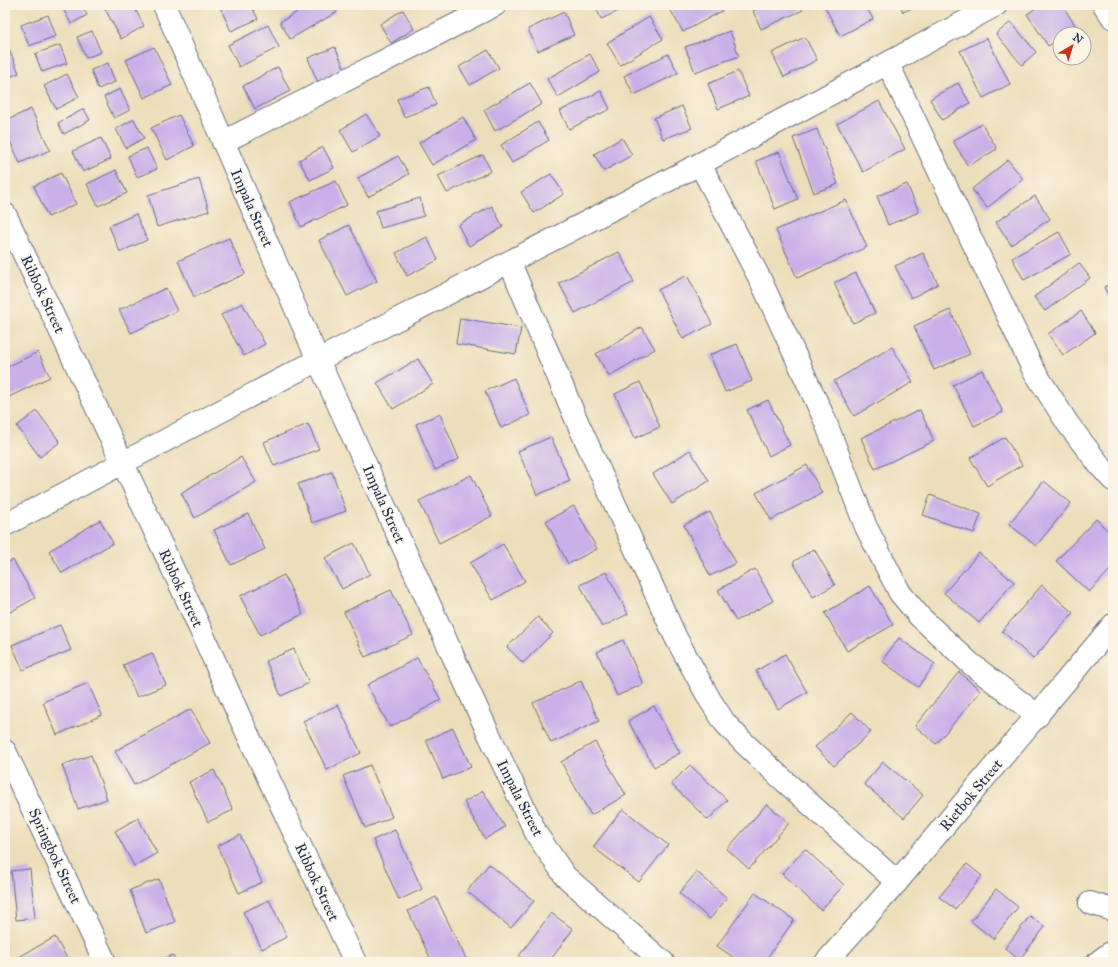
<svg xmlns="http://www.w3.org/2000/svg" width="1118" height="967" viewBox="0 0 1118 967" font-family="'IM FELL Great Primer',serif">
<style>
.building{fill:#c9b0e9}
.lines{fill:none;stroke-linecap:round;stroke-linejoin:round}
.minor-casing{stroke:#646c7f;stroke-width:24}
.minor{stroke:#fff;stroke-width:22}
.labels{text-anchor:middle;stroke-width:3;stroke-linejoin:round;paint-order:stroke}
.street-label{font-size:15px;fill:#1b2f5e;stroke:#fcf5e5}
</style>
<rect width="100%" height="100%" fill="#fcf5e5"/>
<filter id="ink" filterUnits="userSpaceOnUse"><feTurbulence type="fractalNoise" baseFrequency=".025" numOctaves="2"/><feDisplacementMap in="SourceGraphic" scale="8" xChannelSelector="R" yChannelSelector="G"/><feConvolveMatrix kernelMatrix="1 2 1 2 8 2 1 2 1" color-interpolation-filters="sRGB"/></filter>
<filter id="wash" filterUnits="userSpaceOnUse"><feTurbulence type="fractalNoise" baseFrequency=".012" numOctaves="4" result="noise"/><feDisplacementMap in="SourceGraphic" scale="16" xChannelSelector="R" yChannelSelector="G"/><feGaussianBlur stdDeviation="0.9" result="paint"/><feColorMatrix in="noise" values="0 0 0 0 0 0 0 0 0 0 0 0 0 0 0 0 0 1.4 0 .05"/><feComposite in="paint" operator="in"/></filter>
<g filter="url(#wash)">
<rect width="100%" height="100%" fill="#eddebb"/>
<g id="blocks">
<g class="building">
<path d="M64 5H82L87 15 71 24 62 6Z"/>
<path d="M103 5H133L144 26 121 39Z"/>
<path d="M219 5H251L258 19 231 31Z"/>
<path d="M309 5H333L337 12 290 39 280 22Z"/>
<path d="M595 5H632L601 19Z"/>
<path d="M683 5H719L722 11 683 32 671 11Z"/>
<path d="M766 5H801L803 10 761 29 753 11Z"/>
<path d="M824 5H865L873 19 840 36Z"/>
<path d="M900 5H919L903 12Z"/>
<path d="M1041 5H1062L1077 28 1067 34H1060V38L1048 46 1027 14Z"/>
<path d="M403 10 414 29 391 43 380 24Z"/>
<path d="M564 12 574 35 538 51 528 29Z"/>
<path d="M48 15 56 36 29 46 21 25Z"/>
<path d="M649 17 663 39 620 65 607 43Z"/>
<path d="M1011 22 1036 52 1022 65 996 34Z"/>
<path d="M268 25 279 47 239 67 228 45Z"/>
<path d="M92 31 101 52 86 58 77 37Z"/>
<path d="M730 31 739 56 695 72 685 47Z"/>
<path d="M805 37 817 60 784 77 772 53Z"/>
<path d="M987 38 1010 84 983 98 960 51Z"/>
<path d="M5 40 19 73 5 79Z"/>
<path d="M60 45 67 63 42 72 35 54Z"/>
<path d="M154 47 172 85 144 98 126 60Z"/>
<path d="M335 47 346 72 318 83 308 58Z"/>
<path d="M488 50 499 68 470 85 459 67Z"/>
<path d="M590 54 600 72 558 97 547 79Z"/>
<path d="M668 54 678 73 634 95 624 76Z"/>
<path d="M108 63 115 82 98 89 91 70Z"/>
<path d="M278 67 290 91 255 109 243 86Z"/>
<path d="M738 71 749 96 718 109 708 84Z"/>
<path d="M67 74 79 97 56 109 44 86Z"/>
<path d="M530 83 542 104 495 131 484 110Z"/>
<path d="M958 83 970 103 942 120 930 99Z"/>
<path d="M429 87 436 105 404 117 397 99Z"/>
<path d="M120 89 130 110 114 118 104 97Z"/>
<path d="M601 91 610 109 569 129 560 111Z"/>
<path d="M879 101 905 149 863 172 837 124Z"/>
<path d="M682 106 692 128 663 139 654 118Z"/>
<path d="M31 109 50 150 20 163 5 130V121Z"/>
<path d="M84 109 90 120 64 134 58 123Z"/>
<path d="M366 114 380 136 353 152 340 130Z"/>
<path d="M179 115 194 146 167 160 151 128Z"/>
<path d="M463 117 476 140 432 165 419 143Z"/>
<path d="M134 119 144 138 126 148 116 129Z"/>
<path d="M538 122 549 140 512 163 501 145Z"/>
<path d="M982 124 997 149 968 166 953 141Z"/>
<path d="M817 129 838 184 814 193 793 138Z"/>
<path d="M101 138 111 159 83 172 73 151Z"/>
<path d="M622 138 632 155 604 171 594 154Z"/>
<path d="M323 147 334 168 310 180 299 160Z"/>
<path d="M147 148 157 169 137 177 128 156Z"/>
<path d="M779 152 798 199 775 209 756 161Z"/>
<path d="M483 155 491 171 447 193 438 176Z"/>
<path d="M398 156 409 174 368 197 358 178Z"/>
<path d="M1008 160 1023 179 987 208 972 189Z"/>
<path d="M116 170 127 193 98 206 87 184Z"/>
<path d="M61 173 76 204 48 217 34 186Z"/>
<path d="M551 174 564 194 534 213 521 192Z"/>
<path d="M199 179 209 211 157 227 148 195Z"/>
<path d="M336 181 347 205 301 227 290 202Z"/>
<path d="M907 184 919 212 888 225 877 196Z"/>
<path d="M1035 196 1050 219 1011 245 996 222Z"/>
<path d="M420 198 424 216 381 228 376 211Z"/>
<path d="M846 200 867 247 797 278 776 230Z"/>
<path d="M492 206 503 227 469 246 458 225Z"/>
<path d="M136 214 147 240 120 252 109 226Z"/>
<path d="M349 225 377 281 347 296 319 240Z"/>
<path d="M1059 232 1071 254 1024 280 1012 258Z"/>
<path d="M427 237 438 260 407 276 396 253Z"/>
<path d="M229 238 245 274 194 297 178 261Z"/>
<path d="M619 252 634 282 575 313 559 283Z"/>
<path d="M923 253 938 284 911 298 895 266Z"/>
<path d="M1079 263 1090 278 1045 311 1034 297Z"/>
<path d="M856 273 875 313 853 323 834 283Z"/>
<path d="M687 275 712 324 683 339 658 290Z"/>
<path d="M1113 283V305L1104 287Z"/>
<path d="M166 288 177 311 131 333 119 310Z"/>
<path d="M242 303 265 344 244 356 221 315Z"/>
<path d="M950 310 970 354 934 370 914 326Z"/>
<path d="M1081 311 1095 333 1063 355 1048 334Z"/>
<path d="M460 318 521 328 516 354 456 344Z"/>
<path d="M642 327 655 349 609 376 596 354Z"/>
<path d="M737 344 752 381 725 392 710 355Z"/>
<path d="M892 347 913 382 854 416 834 381Z"/>
<path d="M38 352 50 377 5 399V368Z"/>
<path d="M418 359 433 384 393 409 377 383Z"/>
<path d="M982 370 1003 412 974 426 953 385Z"/>
<path d="M514 378 530 415 501 428 485 391Z"/>
<path d="M640 382 660 427 635 438 615 394Z"/>
<path d="M768 400 790 445 769 456 747 410Z"/>
<path d="M920 410 934 441 875 469 861 438Z"/>
<path d="M37 411 60 442 40 457 17 426Z"/>
<path d="M440 414 459 459 435 470 416 424Z"/>
<path d="M308 424 319 449 274 466 264 442Z"/>
<path d="M551 437 570 481 537 495 518 451Z"/>
<path d="M1005 437 1022 465 987 486 970 458Z"/>
<path d="M690 450 709 481 672 504 653 474Z"/>
<path d="M241 457 256 482 195 518 181 493Z"/>
<path d="M807 465 822 493 771 520 756 493Z"/>
<path d="M332 472 346 511 312 523 298 484Z"/>
<path d="M471 475 492 516 439 543 419 501Z"/>
<path d="M1044 481 1071 503 1036 546 1009 524Z"/>
<path d="M930 495 981 514 974 533 923 515Z"/>
<path d="M574 506 597 549 568 564 546 521Z"/>
<path d="M710 512 736 563 710 576 684 525Z"/>
<path d="M248 514 265 549 231 565 214 530Z"/>
<path d="M1096 519 1113 536V567L1089 592 1056 561Z"/>
<path d="M100 520 113 543 62 573 49 551Z"/>
<path d="M354 543 370 574 342 589 325 558Z"/>
<path d="M503 544 525 581 493 600 470 563Z"/>
<path d="M814 549 835 585 813 597 793 562Z"/>
<path d="M979 553 1014 582 979 623 944 593Z"/>
<path d="M13 560 35 598 5 615V564Z"/>
<path d="M755 569 773 601 736 621 718 590Z"/>
<path d="M606 572 628 614 602 627 580 585Z"/>
<path d="M284 575 303 614 260 635 240 596Z"/>
<path d="M1042 585 1073 613 1033 659 1002 631Z"/>
<path d="M870 586 893 625 847 651 825 613Z"/>
<path d="M391 590 413 635 365 657 344 612Z"/>
<path d="M538 617 553 633 523 663 507 647Z"/>
<path d="M60 625 71 650 23 670 12 645Z"/>
<path d="M899 638 935 664 918 687 882 661Z"/>
<path d="M623 640 643 684 617 696 597 652Z"/>
<path d="M294 649 309 683 281 696 266 661Z"/>
<path d="M152 653 166 685 137 697 123 665Z"/>
<path d="M785 654 807 692 778 709 756 671Z"/>
<path d="M417 658 441 700 390 727 367 685Z"/>
<path d="M959 672 981 691 936 744 915 726Z"/>
<path d="M581 681 599 721 551 743 533 703Z"/>
<path d="M88 683 102 715 57 735 43 702Z"/>
<path d="M338 705 361 753 327 770 303 721Z"/>
<path d="M654 706 680 753 654 767 628 721Z"/>
<path d="M191 709 210 743 134 785 115 751Z"/>
<path d="M852 712 871 732 834 766 815 747Z"/>
<path d="M453 728 471 767 443 779 426 740Z"/>
<path d="M595 742 626 795 591 815 561 762Z"/>
<path d="M91 755 107 799 78 809 62 765Z"/>
<path d="M883 762 923 795 904 818 864 784Z"/>
<path d="M370 765 392 817 365 828 343 776Z"/>
<path d="M690 765 727 800 708 820 671 784Z"/>
<path d="M214 770 233 810 208 822 189 782Z"/>
<path d="M483 791 505 827 485 839 464 802Z"/>
<path d="M767 804 789 823 749 869 727 849Z"/>
<path d="M623 809 668 845 639 882 593 847Z"/>
<path d="M138 818 157 853 134 866 115 831Z"/>
<path d="M395 830 422 889 399 900 373 840Z"/>
<path d="M240 835 262 882 239 893 217 846Z"/>
<path d="M805 849 844 885 821 910 782 874Z"/>
<path d="M489 864 534 901 511 928 467 891Z"/>
<path d="M967 864 982 876 955 909 939 897Z"/>
<path d="M30 869 35 918 16 920 11 871Z"/>
<path d="M697 872 727 898 710 919 679 893Z"/>
<path d="M159 879 175 922 146 933 130 890Z"/>
<path d="M996 889 1018 907 993 939 971 921Z"/>
<path d="M755 893 794 920 764 962H740L717 946Z"/>
<path d="M436 897 467 961 464 962H432L408 911Z"/>
<path d="M269 900 287 937 262 949 243 912Z"/>
<path d="M551 913 573 929 549 962H527L519 956Z"/>
<path d="M1030 916 1045 927 1019 960 1005 948Z"/>
<path d="M55 937 69 962H10Z"/>
<path d="M173 955 176 962H158Z"/>
</g>
</g>
</g>
<g filter="url(#ink)">
<use href="#blocks" fill-opacity="0" stroke="#646c7f" stroke-width="1"/>
<g class="lines">
<defs>
<g id="minor">
<path d="M164 5 318 360 485 726 537 835 565 876 663 962"/>
<path d="M1104 5 1113 18"/>
<path d="M888 64 1033 369 1068 424 1101 467 1113 480"/>
<path d="M223 142 495 5"/>
<path d="M700 164 761 281 824 418 866 527 900 593 920 617 971 664 1038 716"/>
<path d="M5 214 185 595 241 720 355 962"/>
<path d="M510 263 576 419 676 638 710 700 725 723 743 742 780 777 897 882"/>
<path d="M5 525 318 360 700 164 996 5"/>
<path d="M5 751 105 962"/>
<path d="M1090 903 1113 910"/>
<path d="M826 962 897 882 1113 625"/>
<path d="M1098 962 1113 951"/>
</g>
</defs>
<use href="#minor" class="minor-casing"/>
<use href="#minor" class="minor"/>
</g>
</g>
<g class="labels">
<g class="street-label">
<text transform="translate(252 208) rotate(66)" y="5">Impala Street</text>
<text transform="translate(43 294) rotate(65)" y="5">Ribbok Street</text>
<text transform="translate(384 504) rotate(66)" y="5">Impala Street</text>
<text transform="translate(181 588) rotate(65)" y="5">Ribbok Street</text>
<text transform="translate(971 795) rotate(-50)" y="5">Rietbok Street</text>
<text transform="translate(520 798) rotate(63)" y="5">Impala Street</text>
<text transform="translate(55 856) rotate(65)" y="5">Springbok Street</text>
<text transform="translate(317 882) rotate(65)" y="5">Ribbok Street</text>
</g>
</g>
<rect width="1118" height="967" fill="none" stroke="#fcf5e5" stroke-width="20"/>
<g transform="translate(1072 46) rotate(38)"><circle r="19" fill="#fcf5e5" stroke="#a2a6af"/>
<path d="M0-3L7 15L0 10L-7 15Z" fill="#c8321e"/>
<text y="-6" font-size="11" font-weight="bold" text-anchor="middle" fill="#1b2f5e">N</text>
</g>
</svg>
